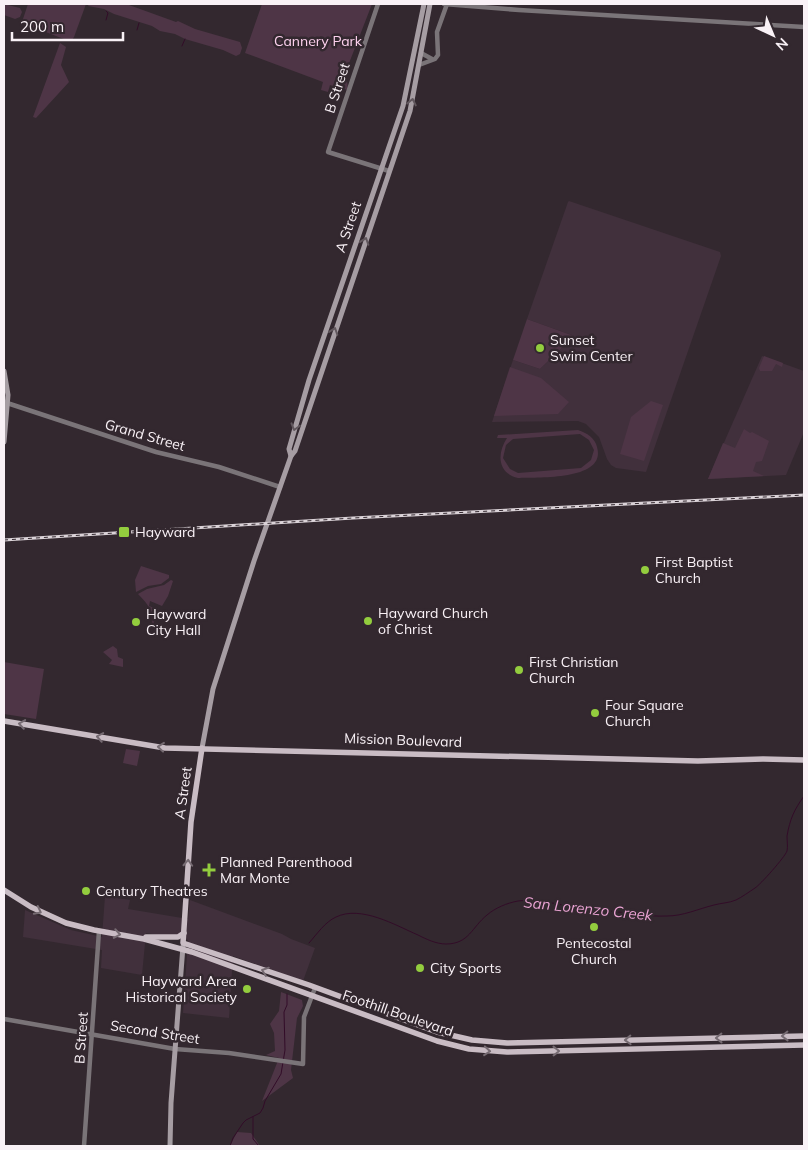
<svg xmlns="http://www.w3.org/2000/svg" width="808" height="1150" viewBox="0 0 808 1150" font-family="Mulish,sans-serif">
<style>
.built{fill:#41303c}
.green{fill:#4e3546;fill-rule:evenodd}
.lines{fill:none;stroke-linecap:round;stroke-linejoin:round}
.stream{stroke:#320c28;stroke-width:1}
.tertiary{stroke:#7a7478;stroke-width:4.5}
.secondary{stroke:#a69da3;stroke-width:5}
.primary{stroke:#c9bcc4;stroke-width:5.5}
.rail-casing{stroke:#dbd3d8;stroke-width:3}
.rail{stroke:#33282f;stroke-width:1;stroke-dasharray:4;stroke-linecap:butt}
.oneway{stroke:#61575d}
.oneway2{stroke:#766b72}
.poi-dot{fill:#93cd3e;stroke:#33282f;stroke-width:2}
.labels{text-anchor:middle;stroke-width:5;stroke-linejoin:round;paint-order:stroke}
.park-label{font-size:14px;fill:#fdd1ee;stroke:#33282f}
.street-label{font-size:14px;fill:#f9f1f6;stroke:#33282f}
.poi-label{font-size:14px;fill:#f9f1f6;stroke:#33282f;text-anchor:start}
.water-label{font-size:15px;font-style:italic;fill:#eba4d4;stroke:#33282f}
</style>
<rect width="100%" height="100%" fill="#33282f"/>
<g class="built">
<path d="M569 201 720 252 721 256 646 472 616 468 611 465 607 459 599 437 586 424 578 421 492 422 513 360 540 369 574 336 527 319 568 202Z"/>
<path d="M762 356 804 371V432L786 475 708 479Z"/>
<path d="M105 896 130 900 128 909 188 919 190 900 282 934 291 939 315 948 303 981 233 956 229 1018 183 1013 188 940 146 933 142 975 101 968 102 950 23 937 25 910 71 930 102 937Z"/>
</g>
<g class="green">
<path d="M4 4 20 8 22 12 20 17 15 19 4 15Z"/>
<path d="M28 4H86L74 37 72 40 69 41 25 24 23 19Z"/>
<path d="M89 4 129 5 176 22 178 21 195 29 240 42 242 48 240 54 236 56 223 50 185 39 175 34 160 31 152 26 114 14 104 9 88 6Z"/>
<path d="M262 4H372L346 71 348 90 340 88 338 96 331 94 333 86 330 85 328 92 321 90 323 82 245 53Z"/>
<path d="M60 43 66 47 61 65 69 82 36 118 33 117Z"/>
<path d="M527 319 574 336 540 369 513 360Z"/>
<path d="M764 356 783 363 782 367 776 364 772 371H760L759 368Z"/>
<path d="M510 367 541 378 569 402 558 414 494 416Z"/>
<path d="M651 401 663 405 644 461 620 454 631 417Z"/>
<path d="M744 429 750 433 752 432 769 441 762 461 756 462 753 471 764 476 708 479 723 443 735 448Z"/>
<path d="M578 430C587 433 595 438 597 447 607 481 537 477 518 478 497 473 497 453 507 438H497L498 435ZM580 434 589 440 594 450 591 460 581 468 518 473 510 469 503 458 506 445 513 439Z"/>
<path d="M141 566 169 575V578L161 584 148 586 136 592 135 580Z"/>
<path d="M171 580 173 581 168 596 162 606 150 601 149 606 159 610 152 627C153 611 149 605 138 594L147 589 164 585Z"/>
<path d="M113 646 117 649 118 657 123 659V667L109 664 112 660 103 652Z"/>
<path d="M4 662 44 669 36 719 4 714Z"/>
<path d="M126 749 140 751 137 766 123 763Z"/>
<path d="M281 992 302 1000 303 1006 297 1018 291 1070 293 1078 262 1101 279 1058 266 1055 275 1051 274 1033 270 1024 279 1011Z"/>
<path d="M237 1132 251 1133 260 1146H230Z"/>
</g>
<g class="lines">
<g class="stream">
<path d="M106 20 108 13 106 11"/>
<path d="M137 30 139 23"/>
<path d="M182 46 185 39"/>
<path d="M309 943C317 934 325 922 336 917 361 905 395 925 418 935 426 939 436 944 446 944 469 944 472 927 487 915 495 908 507 903 518 901 535 898 564 905 581 910 589 913 598 911 607 911 627 912 646 917 667 916 683 916 698 909 714 905 721 903 729 903 736 900 742 897 749 892 755 888 760 885 785 857 787 851 788 847 787 841 787 836 790 819 794 810 804 796"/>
<path d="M253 1117V1139L259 1146"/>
<path d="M230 1146 233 1138 243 1123 246 1120 260 1113 263 1108 265 1101 281 1074 285 1050 284 1012 287 1005V994"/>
</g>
<g class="tertiary">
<path d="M378 4 328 152 389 171"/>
<path d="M444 4 519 10 804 27"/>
<path d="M421 53 432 59"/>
<path d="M419 65 435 59 438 55 437 32 447 4"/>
<path d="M4 402 156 452 219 467 280 487"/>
<path d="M4 1019 175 1049 229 1053 303 1064 304 1017 315 988"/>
<path d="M84 1146 99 931"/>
</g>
<g class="secondary">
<path d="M4 371 8 395 4 442"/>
<path d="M291 456 289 449 309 380 403 106 424 4"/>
<path d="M202 748 213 689 254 561 291 456 295 451 410 111 430 4"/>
<path d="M170 1146 171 1103 183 946"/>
</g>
<g class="primary">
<path d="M4 721 165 748 698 761 763 759 804 760"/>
<path d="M202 748 191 822 183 943 309 985 437 1032 472 1040 507 1043 804 1036"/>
<path d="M4 890 31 907 66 923 94 930 144 939 192 952 437 1041 469 1049 507 1052 804 1045"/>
<path d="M146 937H178L184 933"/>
</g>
<defs>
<path id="rail" d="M4 540 353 518 804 495"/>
</defs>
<use href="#rail" class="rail-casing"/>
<use href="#rail" class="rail"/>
</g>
<defs><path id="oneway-chevron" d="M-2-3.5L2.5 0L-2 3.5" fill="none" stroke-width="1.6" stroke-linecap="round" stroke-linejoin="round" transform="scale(1.25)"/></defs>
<g class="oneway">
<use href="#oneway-chevron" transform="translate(412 102) rotate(-78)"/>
<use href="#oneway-chevron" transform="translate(365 241) rotate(-71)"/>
<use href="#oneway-chevron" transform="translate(334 331) rotate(-71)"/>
<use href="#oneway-chevron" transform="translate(295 427) rotate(106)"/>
</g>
<g class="oneway2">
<use href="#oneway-chevron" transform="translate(22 724) rotate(-171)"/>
<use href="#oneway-chevron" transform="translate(100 737) rotate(-170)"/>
<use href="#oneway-chevron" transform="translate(161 747) rotate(-174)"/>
<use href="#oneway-chevron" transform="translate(188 863) rotate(-87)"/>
<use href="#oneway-chevron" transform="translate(38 911) rotate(27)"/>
<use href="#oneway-chevron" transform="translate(117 934) rotate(10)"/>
<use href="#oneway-chevron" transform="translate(265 971) rotate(-161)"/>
<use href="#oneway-chevron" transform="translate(785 1036) rotate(179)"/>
<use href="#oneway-chevron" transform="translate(719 1038) rotate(179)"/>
<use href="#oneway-chevron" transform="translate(628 1040) rotate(178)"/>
<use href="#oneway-chevron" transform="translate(487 1051) rotate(5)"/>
<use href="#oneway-chevron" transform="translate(556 1051) rotate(-1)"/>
</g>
<g class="poi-dot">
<circle cx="540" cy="348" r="5"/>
<rect x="118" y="526" width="12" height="12" rx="2.5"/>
<circle cx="645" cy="570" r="5"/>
<circle cx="368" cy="621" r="5"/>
<circle cx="136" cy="622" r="5"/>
<circle cx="519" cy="670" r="5"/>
<circle cx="595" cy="713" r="5"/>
<path d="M206.5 862.5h5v5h5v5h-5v5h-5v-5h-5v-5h5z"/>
<circle cx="86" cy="891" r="5"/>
<circle cx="594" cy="927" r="5"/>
<circle cx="420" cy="968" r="5"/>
<circle cx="247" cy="989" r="5"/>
</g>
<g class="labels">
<g class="park-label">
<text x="318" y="46">Cannery Park</text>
</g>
<g class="street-label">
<text transform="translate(337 88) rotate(-72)" y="5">B Street</text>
<text transform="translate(348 227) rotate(-71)" y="5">A Street</text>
<text transform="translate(145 435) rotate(16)" y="5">Grand Street</text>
<text transform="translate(403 740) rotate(2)" y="5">Mission Boulevard</text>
<text transform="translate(183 793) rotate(-82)" y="5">A Street</text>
<text transform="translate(398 1013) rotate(19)" y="5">Foothill Boulevard</text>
<text transform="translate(155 1032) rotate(9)" y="5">Second Street</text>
<text transform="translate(81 1038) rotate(-86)" y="5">B Street</text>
</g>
<g class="poi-label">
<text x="550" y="345">Sunset<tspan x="550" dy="16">Swim Center</tspan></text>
<text x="135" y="537">Hayward</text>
<text x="655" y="567">First Baptist<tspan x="655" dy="16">Church</tspan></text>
<text x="378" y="618">Hayward Church<tspan x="378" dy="16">of Christ</tspan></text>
<text x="146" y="619">Hayward<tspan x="146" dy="16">City Hall</tspan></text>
<text x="529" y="667">First Christian<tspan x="529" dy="16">Church</tspan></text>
<text x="605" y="710">Four Square<tspan x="605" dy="16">Church</tspan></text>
<text x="220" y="867">Planned Parenthood<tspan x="220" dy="16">Mar Monte</tspan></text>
<text x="96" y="896">Century Theatres</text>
<text x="594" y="948" text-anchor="middle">Pentecostal<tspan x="594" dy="16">Church</tspan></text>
<text x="430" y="973">City Sports</text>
<text x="237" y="986" text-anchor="end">Hayward Area<tspan x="237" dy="16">Historical Society</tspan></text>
</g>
<g class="water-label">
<text transform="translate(588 909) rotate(6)" y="5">San Lorenzo Creek</text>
</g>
</g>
<rect width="808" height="1150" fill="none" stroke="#f9f1f6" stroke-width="10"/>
<g transform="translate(773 35) rotate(136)" stroke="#33282f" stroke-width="4" paint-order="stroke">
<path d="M0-4L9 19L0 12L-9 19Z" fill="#f9f1f6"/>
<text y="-8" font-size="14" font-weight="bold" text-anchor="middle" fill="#f9f1f6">N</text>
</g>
<path d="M12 32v8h111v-8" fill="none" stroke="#f9f1f6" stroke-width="2.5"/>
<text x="20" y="32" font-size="15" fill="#f9f1f6" stroke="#33282f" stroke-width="4" paint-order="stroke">200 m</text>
</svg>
